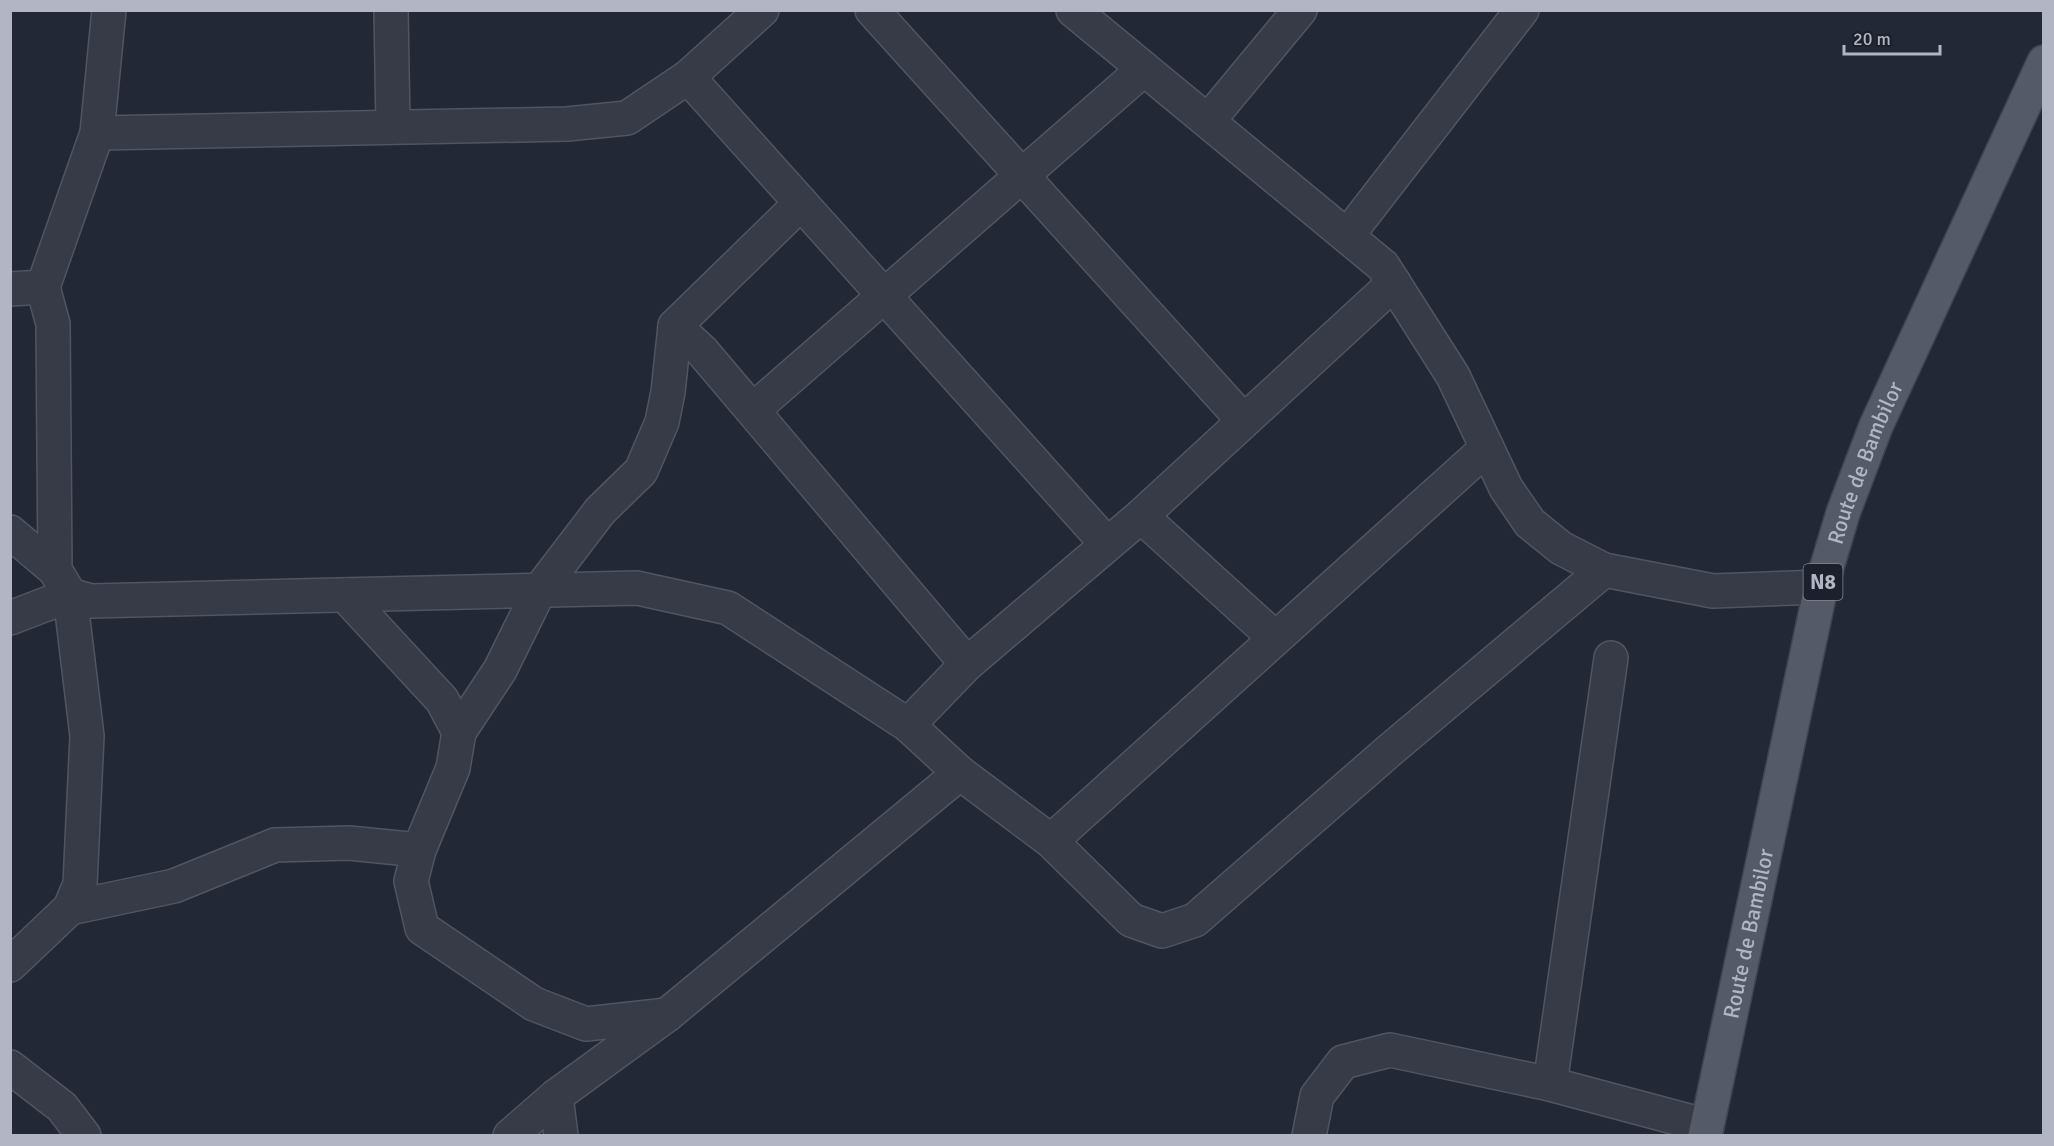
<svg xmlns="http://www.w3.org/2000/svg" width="2054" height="1146" viewBox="0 0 2054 1146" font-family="Signika,sans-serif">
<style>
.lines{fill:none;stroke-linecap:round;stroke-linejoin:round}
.minor-casing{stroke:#515562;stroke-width:36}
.primary-casing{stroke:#404451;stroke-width:36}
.minor{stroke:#363b47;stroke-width:33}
.primary{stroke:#545a67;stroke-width:33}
.labels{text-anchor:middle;stroke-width:4.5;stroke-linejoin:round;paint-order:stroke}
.shield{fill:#1c202c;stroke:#848896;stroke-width:1.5}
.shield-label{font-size:21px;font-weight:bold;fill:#b1b5c4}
.street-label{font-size:22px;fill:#b1b5c4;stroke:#1c202c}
</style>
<rect width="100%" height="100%" fill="#232837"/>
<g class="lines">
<defs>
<g id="minor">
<path d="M391 10 393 127"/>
<path d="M872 10 1243 420"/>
<path d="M1073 10 1383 266 1453 376 1506 488 1530 523 1561 548 1604 570 1713 591 1821 587"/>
<path d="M688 77 1107 544"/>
<path d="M1208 121 1300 10"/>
<path d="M97 133 567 124 627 118 688 77 762 10"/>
<path d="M801 203 675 326 702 351 967 664"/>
<path d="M1347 236 1522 10"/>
<path d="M43 287 53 324 55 570 70 595 91 601 637 588 728 608 908 725 960 773 1051 841 1131 920 1162 931 1195 920 1390 750 1604 570"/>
<path d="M10 289 43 287 97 133 109 10"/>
<path d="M753 410 1144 69"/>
<path d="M1141 516 1275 638"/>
<path d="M10 532 55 570"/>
<path d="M345 595 442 700 459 732 453 768 419 850 411 881 422 928 534 1004 586 1024 667 1015"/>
<path d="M10 618 70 595 87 736 80 884 70 908 10 965"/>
<path d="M908 725 967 664 1141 516 1394 283"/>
<path d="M459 732 500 670 539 591 600 511 641 471 662 422 668 392 675 326"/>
<path d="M1051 841 1487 448"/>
<path d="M70 908 174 886 275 845 349 843 419 850"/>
<path d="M10 1067 62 1107 84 1136"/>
<path d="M1550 1084 1611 658"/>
<path d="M556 1096 561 1136"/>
<path d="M510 1136 556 1096 667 1015 960 773"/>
<path d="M1309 1136 1317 1096 1343 1062 1390 1050 1550 1084 1707 1126"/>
</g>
<g id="primary">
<path id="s1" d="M1705 1136 1821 587 1843 513 1876 426 2044 62"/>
</g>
</defs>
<use href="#minor" class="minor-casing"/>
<use href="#primary" class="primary-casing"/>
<use href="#minor" class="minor"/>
<use href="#primary" class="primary"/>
</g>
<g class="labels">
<rect class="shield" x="1803.5" y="564" width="39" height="36" rx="4.5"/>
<g class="shield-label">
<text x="1823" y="589">N8</text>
</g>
<g class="street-label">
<text dy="8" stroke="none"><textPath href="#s1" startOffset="693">Route de Bambilor</textPath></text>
<text dy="8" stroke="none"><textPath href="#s1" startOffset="207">Route de Bambilor</textPath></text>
</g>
</g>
<rect width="2054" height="1146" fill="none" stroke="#b1b5c4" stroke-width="24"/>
<path d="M1844 45v9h96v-9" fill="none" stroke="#b1b5c4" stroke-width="3"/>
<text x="1853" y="45" font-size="18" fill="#b1b5c4" stroke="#1c202c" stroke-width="4.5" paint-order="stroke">20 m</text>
</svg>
